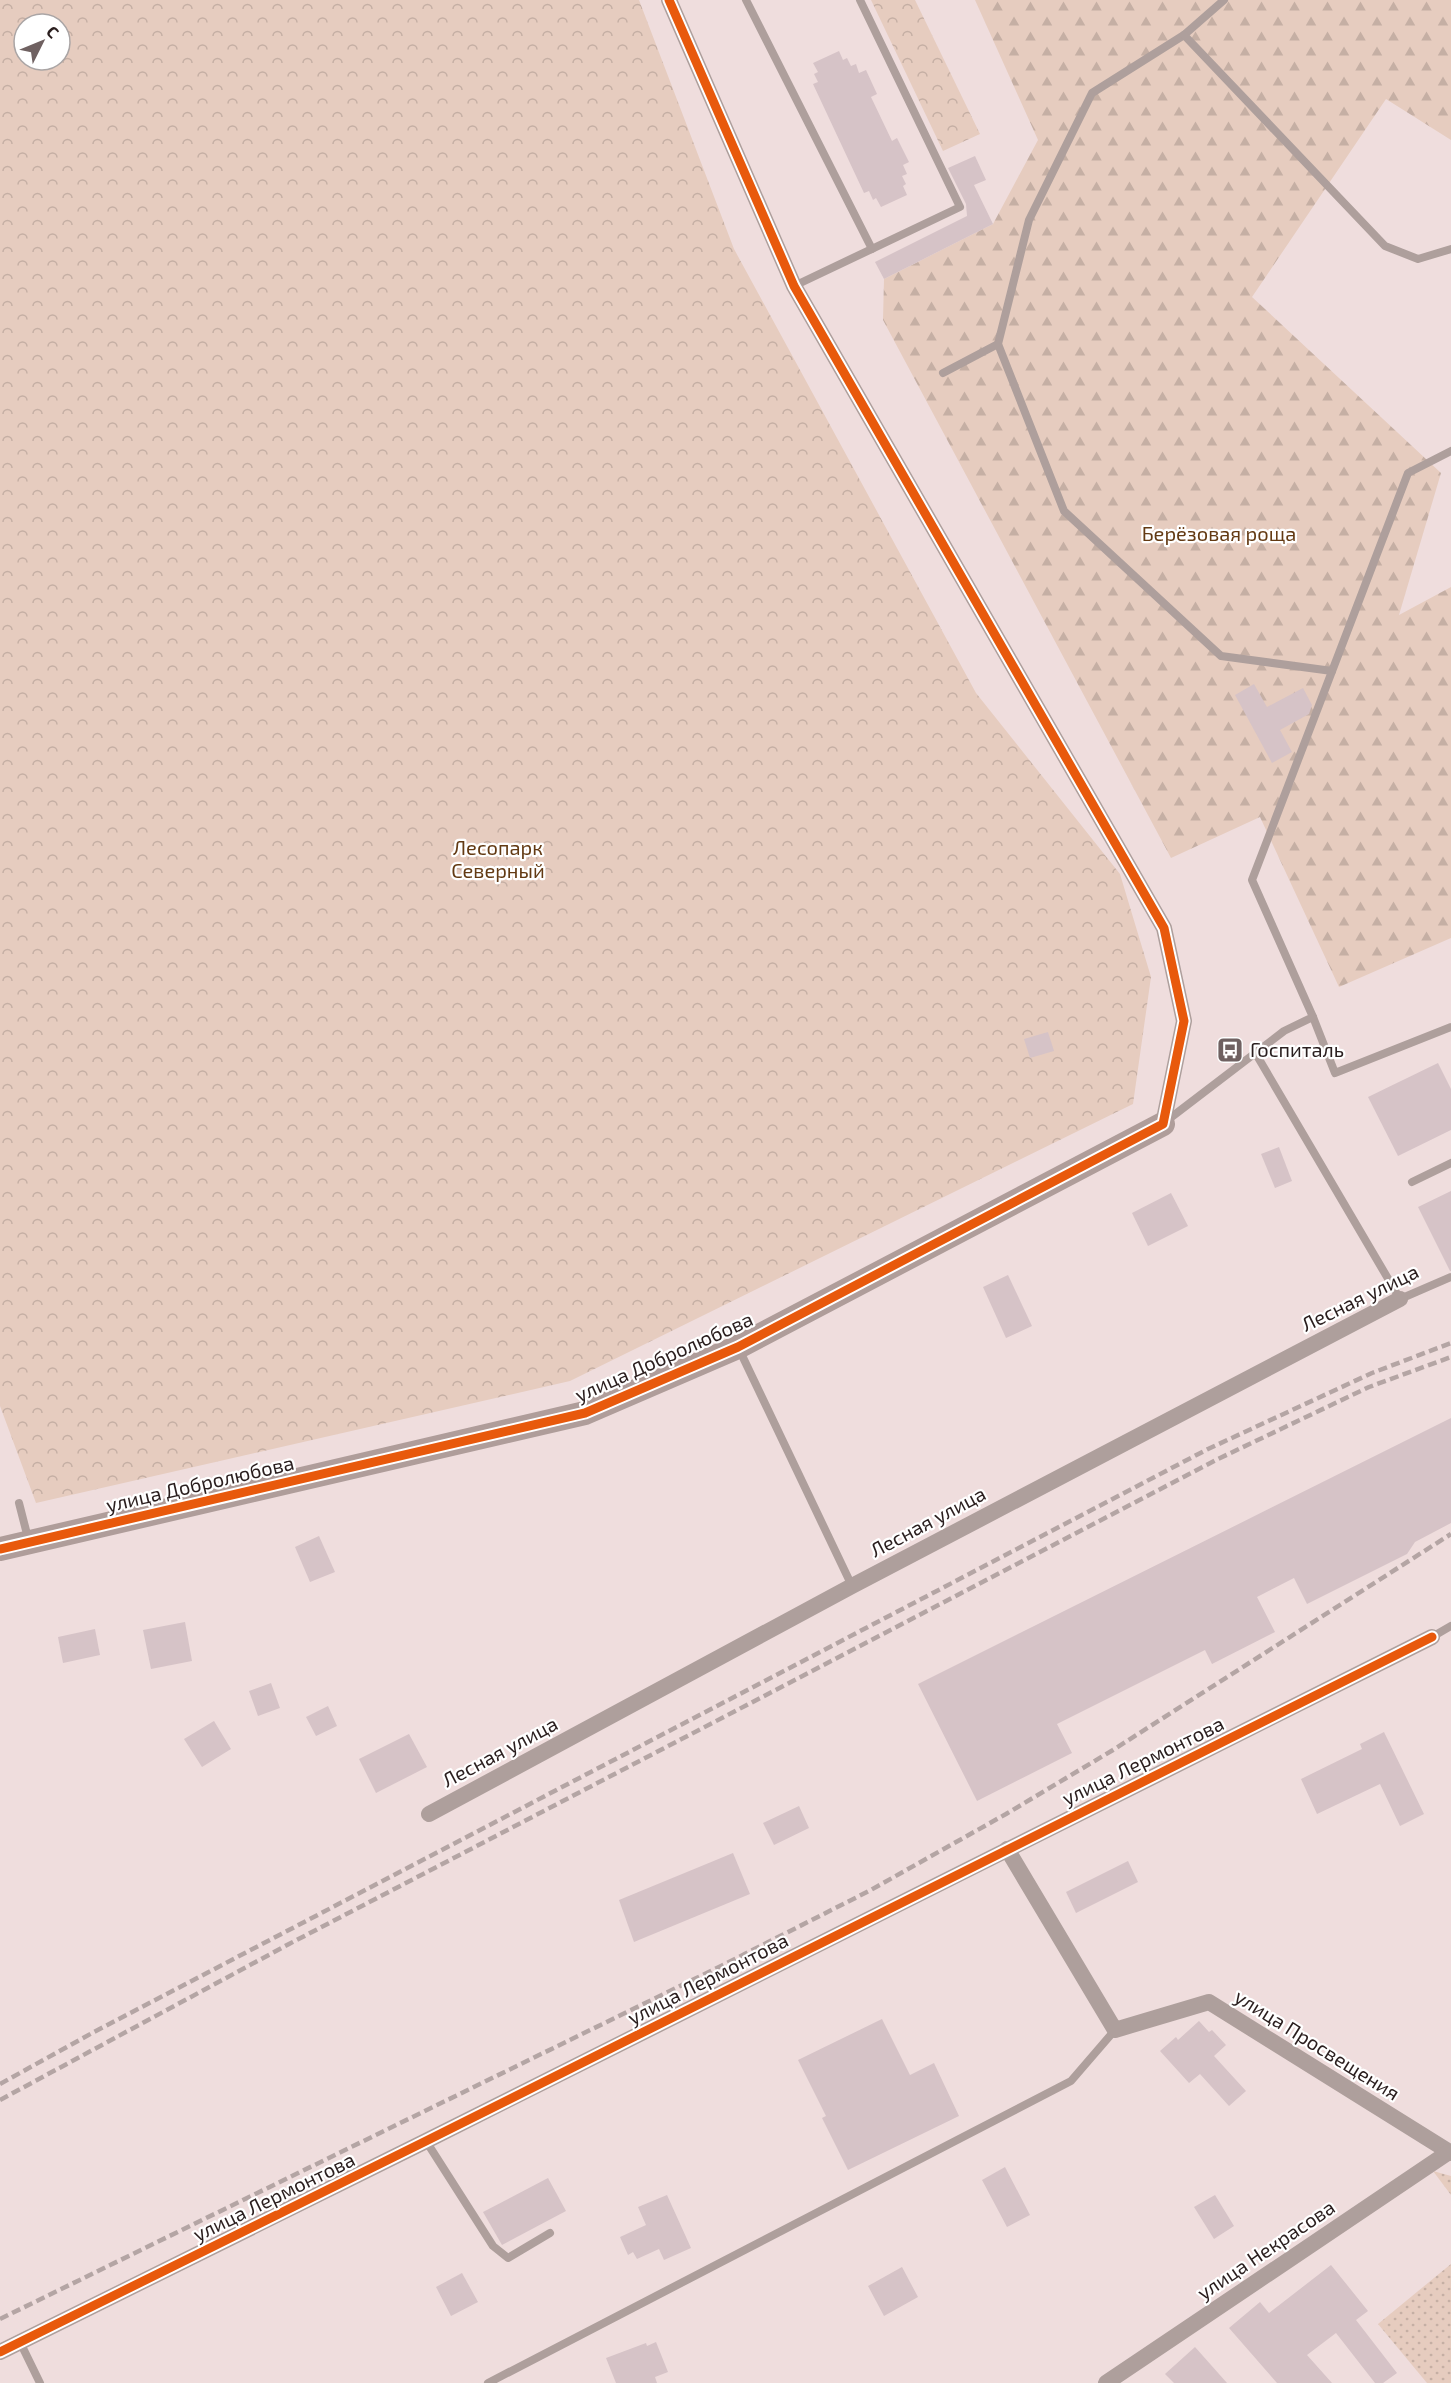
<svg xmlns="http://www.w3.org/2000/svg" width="1451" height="2383" viewBox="0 0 1451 2383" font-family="'Exo 2',sans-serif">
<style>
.grass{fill:url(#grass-dots)}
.forest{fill:url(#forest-firs)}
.park{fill:url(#park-crowns);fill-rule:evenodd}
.building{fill:#d6c3c7}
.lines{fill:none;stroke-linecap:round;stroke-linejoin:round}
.lane{stroke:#ae9f9c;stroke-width:8}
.street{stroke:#ae9f9c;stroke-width:16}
.secondary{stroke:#af9d9a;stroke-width:24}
.rail{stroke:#b4a5a4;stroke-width:4.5;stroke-dasharray:9 4.5;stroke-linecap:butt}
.cycleway-casing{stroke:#fff;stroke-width:13}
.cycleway{stroke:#e8590c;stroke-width:9}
.labels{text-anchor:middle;stroke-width:4.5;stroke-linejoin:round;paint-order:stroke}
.park-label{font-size:20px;fill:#633a13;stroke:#fff}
.poi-label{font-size:20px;fill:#2a1e1e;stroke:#fff;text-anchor:start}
.street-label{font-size:20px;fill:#2a1e1e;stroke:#fff}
</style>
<defs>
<pattern id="grass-dots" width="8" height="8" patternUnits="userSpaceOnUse" patternTransform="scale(1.5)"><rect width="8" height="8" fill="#e6ccbf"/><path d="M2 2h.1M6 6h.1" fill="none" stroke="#c5afa4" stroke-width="1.8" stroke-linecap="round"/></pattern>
<pattern id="forest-firs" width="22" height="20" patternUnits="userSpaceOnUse" patternTransform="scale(1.5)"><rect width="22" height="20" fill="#e6ccbf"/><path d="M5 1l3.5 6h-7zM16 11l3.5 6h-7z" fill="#c5afa4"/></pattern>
<pattern id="park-crowns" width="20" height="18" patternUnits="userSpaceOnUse" patternTransform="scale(1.5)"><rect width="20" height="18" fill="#e6ccbf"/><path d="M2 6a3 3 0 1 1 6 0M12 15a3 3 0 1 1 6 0" fill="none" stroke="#c5afa4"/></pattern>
</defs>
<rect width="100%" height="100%" fill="#efdddd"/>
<g class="grass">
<path d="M1433 2171 1451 2176V2195Z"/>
<path d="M1451 2264V2383H1427L1378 2324Z"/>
</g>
<path class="forest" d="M975 0H1451V140L1386 99 1252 297 1441 473 1399 615 1451 587V938L1339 987 1260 817 1171 858 883 320 884 279 993 224 1038 140Z"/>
<g class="park">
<path d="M0 0H639L734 249 976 693 1120 874 1151 977 1133 1104 570 1381 36 1503 0 1406ZM24 24H60V60H24Z"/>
<path d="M871 0H915L980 134 943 151Z"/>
</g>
<g class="building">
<path d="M839 51 843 60 847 58 851 66 856 64 859 73 866 70 877 94 871 97 892 141 897 138 909 162 903 165 907 174 902 176 906 184 903 186 907 195 881 207 876 198 873 200 869 191 864 193 813 84 818 82 814 74 818 72 813 63Z"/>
<path d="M975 156 986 180 974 185 993 224 884 279 875 262 967 216 966 204 948 168Z"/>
<path d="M1254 684 1267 707 1303 688 1312 705 1309 714 1280 730 1292 752 1272 763 1235 695Z"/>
<path d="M1048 1032 1054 1051 1030 1058 1024 1039Z"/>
<path d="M1438 1063 1451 1089V1130L1398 1156 1368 1097Z"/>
<path d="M1279 1147 1292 1181 1275 1188 1261 1154Z"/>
<path d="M1451 1191V1271H1450L1418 1207Z"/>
<path d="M1171 1193 1188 1226 1148 1246 1132 1213Z"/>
<path d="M1008 1275 1032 1326 1006 1338 983 1287Z"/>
<path d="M1451 1418V1523L1415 1542 1407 1554 1307 1604 1294 1578 1257 1597 1275 1632 1212 1664 1205 1650 1057 1724 1072 1753 977 1801 918 1684Z"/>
<path d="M319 1536 335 1572 310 1582 295 1547Z"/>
<path d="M185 1622 192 1661 151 1669 143 1630Z"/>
<path d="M95 1629 100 1655 63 1663 58 1637Z"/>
<path d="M271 1683 280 1708 258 1716 249 1691Z"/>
<path d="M328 1706 337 1726 316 1736 306 1717Z"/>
<path d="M214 1721 231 1749 202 1767 184 1739Z"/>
<path d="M1384 1732 1424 1814 1400 1826 1380 1784 1317 1814 1301 1779 1362 1749 1360 1744Z"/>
<path d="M409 1734 427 1767 376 1793 359 1759Z"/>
<path d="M799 1806 809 1828 774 1845 763 1823Z"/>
<path d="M733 1853 750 1894 634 1942 619 1900Z"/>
<path d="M1128 1861 1138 1882 1076 1913 1066 1892Z"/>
<path d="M882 2019 910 2075 934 2063 959 2116 848 2170 822 2118 826 2116 798 2060Z"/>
<path d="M1199 2021 1209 2032 1212 2030 1226 2045 1214 2056 1246 2091 1229 2106 1200 2074 1189 2083 1160 2051 1176 2037 1178 2040Z"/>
<path d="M1005 2167 1030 2215 1007 2227 982 2180Z"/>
<path d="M548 2178 566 2211 502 2245 483 2212Z"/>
<path d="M667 2195 691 2248 664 2260 659 2249 637 2259 633 2252 628 2255 620 2237 646 2225 638 2207Z"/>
<path d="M1215 2195 1234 2226 1214 2239 1194 2207Z"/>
<path d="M1331 2265 1368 2311 1356 2320 1397 2373 1383 2383H1375L1336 2333 1307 2355 1332 2383H1277L1229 2328 1260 2302 1269 2313Z"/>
<path d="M902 2267 918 2297 884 2316 868 2286Z"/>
<path d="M462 2273 478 2302 451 2316 436 2287Z"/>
<path d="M656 2342 668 2372 655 2377 657 2383H616L606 2358 646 2343 647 2346Z"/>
<path d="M1195 2347 1227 2383H1174L1165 2374Z"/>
</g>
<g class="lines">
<g class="lane">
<path d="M746 0 872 249"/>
<path d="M1224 0 1184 35 1092 93 1029 220 998 344 1064 511 1221 656 1332 671"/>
<path d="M1184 35 1385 246 1418 259 1451 249"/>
<path d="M794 286 960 207 860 0"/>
<path d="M943 373 998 344"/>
<path d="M1313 1017 1335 1073 1451 1027"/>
<path d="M1256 1054 1400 1299 1451 1277"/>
<path d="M1165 1122 1284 1031 1313 1017 1252 880 1408 473 1451 451"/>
<path d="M1412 1182 1451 1163"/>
<path d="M738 1347 852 1586"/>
<path d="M19 1503 29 1542"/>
<path d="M1432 1637 1451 1626"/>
<path d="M426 2141 493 2246 508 2258 550 2233"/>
<path d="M20 2342 40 2383"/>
<path d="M488 2383 1071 2081 1115 2030"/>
</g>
<g class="street">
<path d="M669 0 794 286 1164 928 1184 1021 1163 1124"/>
<path d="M429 1814 852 1586 1400 1299"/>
<path d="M1007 1849 1115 2030 1209 2002 1451 2153"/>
<path d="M0 2352 426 2141 1432 1637"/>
<path d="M1106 2383 1449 2152"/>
</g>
<path class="secondary" d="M0 1549 585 1413 738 1347 1163 1124"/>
<g class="rail">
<path d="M0 2084 94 2032 1208 1449 1372 1373 1451 1343"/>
<path d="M0 2100 289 1944 1218 1459 1369 1387 1451 1357"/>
<path d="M0 2319 721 1966 869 1891 1006 1814 1113 1750 1451 1534"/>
</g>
<defs>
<g id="cycleway">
<path d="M0 1549 585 1413 738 1347 1163 1124 1184 1021 1164 928 794 286 669 0"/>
<path d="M0 2352 426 2141 1432 1637"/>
</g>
</defs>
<use href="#cycleway" class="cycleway-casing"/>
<use href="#cycleway" class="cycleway"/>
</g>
<defs>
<symbol id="bus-square" viewBox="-11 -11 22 22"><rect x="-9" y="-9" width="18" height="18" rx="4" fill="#6f6161" stroke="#fff"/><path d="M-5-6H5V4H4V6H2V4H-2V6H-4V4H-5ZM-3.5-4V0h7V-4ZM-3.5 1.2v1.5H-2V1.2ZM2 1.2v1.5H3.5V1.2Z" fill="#fff"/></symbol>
</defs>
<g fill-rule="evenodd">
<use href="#bus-square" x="1215" y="1035" width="30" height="30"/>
</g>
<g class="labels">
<g class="park-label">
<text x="1219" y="541">Берёзовая роща</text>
<text x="498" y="855">Лесопарк<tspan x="498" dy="23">Северный</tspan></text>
</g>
<g class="poi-label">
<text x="1250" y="1057">Госпиталь</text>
</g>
<g class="street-label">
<text transform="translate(1360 1298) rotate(-26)" y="7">Лесная улица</text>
<text transform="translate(664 1357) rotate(-24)" y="7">улица Добролюбова</text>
<text transform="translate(200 1484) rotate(-13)" y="7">улица Добролюбова</text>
<text transform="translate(928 1522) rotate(-28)" y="7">Лесная улица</text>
<text transform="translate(500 1752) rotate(-28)" y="7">Лесная улица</text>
<text transform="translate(1143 1761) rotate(-26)" y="7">улица Лермонтова</text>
<text transform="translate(708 1979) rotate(-27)" y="7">улица Лермонтова</text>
<text transform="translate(1317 2045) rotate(32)" y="7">улица Просвещения</text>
<text transform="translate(274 2197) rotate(-26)" y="7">улица Лермонтова</text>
<text transform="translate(1266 2250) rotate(-34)" y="7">улица Некрасова</text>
</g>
</g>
<g transform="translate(42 42) rotate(47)"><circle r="28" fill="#ffffff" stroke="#aaa5a5" stroke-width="1.5"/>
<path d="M0-4.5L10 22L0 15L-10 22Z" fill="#6f6161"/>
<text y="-9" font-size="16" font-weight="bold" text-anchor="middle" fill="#2a1e1e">С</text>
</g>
</svg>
